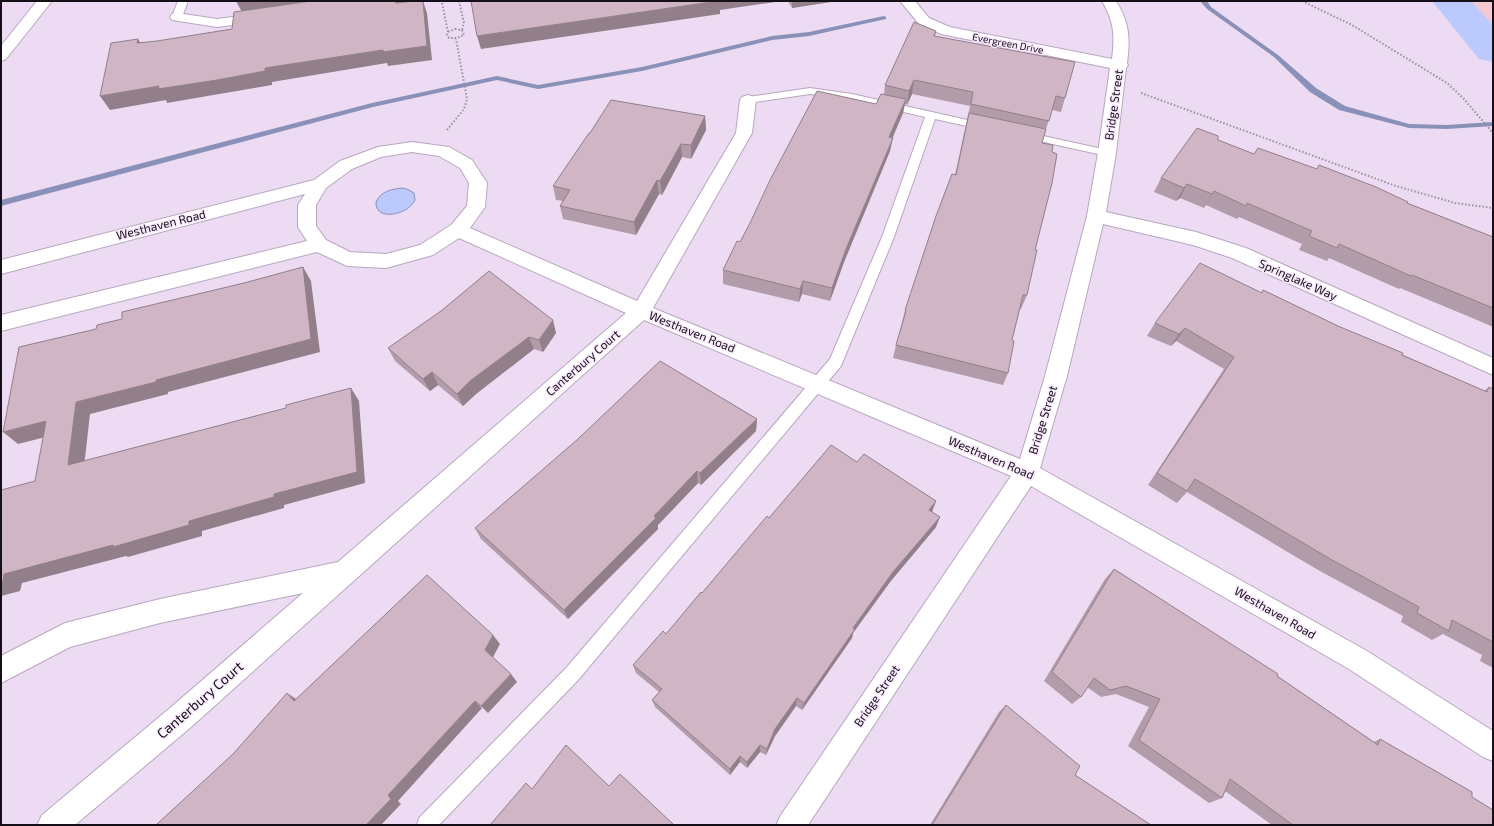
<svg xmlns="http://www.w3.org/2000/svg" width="1494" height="826" viewBox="0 0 1494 826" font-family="'Exo 2',sans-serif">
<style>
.green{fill:#f2c9d2}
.water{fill:#bcc9fd;stroke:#8a91b8}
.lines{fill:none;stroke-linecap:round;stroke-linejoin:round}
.stream{fill:#8a91b8;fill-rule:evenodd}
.river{fill:#bcc9fd;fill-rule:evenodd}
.service-casing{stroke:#b8a7be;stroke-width:2}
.minor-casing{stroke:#b8a7be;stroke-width:2}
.secondary-casing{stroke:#b8a7be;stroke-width:2}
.path{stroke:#9c8ea0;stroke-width:2;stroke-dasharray:1.5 2;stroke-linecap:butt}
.service{fill:#fff;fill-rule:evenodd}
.minor{fill:#fff;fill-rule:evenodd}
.secondary{fill:#fff;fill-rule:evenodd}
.wall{fill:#b39ca9}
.shaded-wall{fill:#927f8a}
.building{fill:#d0b5c5;stroke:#927f8a}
.labels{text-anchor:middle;stroke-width:3;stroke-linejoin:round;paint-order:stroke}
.far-street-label{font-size:10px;fill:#150f17;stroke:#f9eafd}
.street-label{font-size:12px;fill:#150f17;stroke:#f9eafd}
.near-street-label{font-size:14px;fill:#150f17;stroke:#f9eafd}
</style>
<rect width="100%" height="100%" fill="#eddbf3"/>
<path class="green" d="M1451 1H1493V50Z"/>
<path class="water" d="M402 188 407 189 414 193 415 200C408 215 375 222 376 202 380 192 391 189 402 188Z"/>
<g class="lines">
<g class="stream">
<path d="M1200 1H1207L1211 7 1278 55 1316 88 1345 106 1409 124 1447 125 1493 122V126L1447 129 1409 128 1339 110 1310 92 1274 57 1207 9Z"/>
<path d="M884 16 886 17V19L809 36 772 40 642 71 538 89 497 80 373 107 1 206V200L372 103 497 76 538 85 642 67 772 36 809 32Z"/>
</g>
<path class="river" d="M1432 1H1471L1493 25V62L1479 59Z"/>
<defs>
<g id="service">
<path d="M178 1H188L182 17 177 20 172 17Z"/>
<path d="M810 88 852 94 985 124 990 127 985 130 935 119 894 237 841 366 579 679 439 825H417L419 818 567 667 830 359 882 237 925 117 852 100 810 94 748 103 743 100 748 97Z"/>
<path d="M1025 132 1107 150 1111 151 1112 153 1111 155 1107 156 1021 137 1020 135Z"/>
</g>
<g id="minor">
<path d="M900 1H915L929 18 950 27 1112 59C1115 36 1114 21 1102 1H1116C1130 23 1130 39 1127 63L1128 65 1126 68 1116 153 1106 212 1196 232 1246 248 1493 358V375L1232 258 1193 245 1103 224 1067 376 1040 468 1367 651 1493 731V761L1483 757 1349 669 1031 486 808 825H776L781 815 1011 476 644 320 190 728 75 825H37L42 815 170 708 303 593 160 623 70 647 1 683V656L65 623 160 599 338 562 626 313 459 238 433 255 386 268 347 266 317 252 1 331V315L307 241 298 227V205L305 194 1 274V260L314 180 340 161 378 147 412 142 449 147 472 160 487 183 485 207 470 228 637 301 736 133 740 100 742 97 748 95 754 97 756 100 752 133 653 308 1020 459 1045 376 1087 216 1098 153 1110 68 941 34 919 24ZM412 152 439 156 460 168 469 183 467 206 451 225 420 245 386 254 350 252 326 240 316 226V205L326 188 352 169 381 157Z"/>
<path d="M177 13 217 19 263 13 268 14 270 17 268 20 263 21 217 27 172 20 170 17 172 14Z"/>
</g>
<path id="secondary" d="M37 1H52L6 59 1 61V46Z"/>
</defs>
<use href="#service" class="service-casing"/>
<use href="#minor" class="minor-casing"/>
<use href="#secondary" class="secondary-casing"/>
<g class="path">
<path d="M459 1 464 23 462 30"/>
<path d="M1302 1 1352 25 1447 83 1463 98 1493 133"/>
<path d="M442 3 448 32"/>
<path d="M455 29 462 30 464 35 457 38H449L447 35 448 32Z"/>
<path d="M1141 93 1396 186 1455 203 1493 208"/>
<path d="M447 130 464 109 467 99 456 39"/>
</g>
<use href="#service" class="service"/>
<use href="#minor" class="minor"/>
<use href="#secondary" class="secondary"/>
</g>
<g class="wall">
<path d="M788 1H837L792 8Z"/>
<path d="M936 31 935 36 1065 98 1061 112 1052 110 1046 129 1042 143 1035 250 1027 295 1021 309H1020L1012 340 1008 373 1003 385 893 358 896 345 902 323 905 310 955 175 970 106 912 94 907 105 905 104 903 113 892 138 890 151 844 262 830 301 802 294 799 302 723 284V270L740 242 876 104 884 94 885 85Z"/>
<path d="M705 116 706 130 691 159 682 157 662 195 659 194 636 235 563 219 560 206 563 201 556 200 553 186 590 133Z"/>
<path d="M1218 140 1254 154 1407 203 1493 237V327L1477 320 1400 288 1399 289 1329 258 1327 261 1299 250 1302 244 1239 217 1237 219 1206 205 1204 208 1180 198 1176 201 1154 192 1161 178Z"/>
<path d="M1263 290 1338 326 1484 391 1489 387 1493 389V668L1480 661 1482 655 1443 634 1432 640 1401 622 1403 616 1318 570 1187 492 1177 503 1148 485 1224 369 1176 341 1171 346 1147 336 1155 323 1261 293Z"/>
<path d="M556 333 543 352 534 349 476 394 463 406 438 385 430 391 395 361 388 348Z"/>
<path d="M757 419 756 431 701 485 698 483 658 525V529L568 619 481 539 475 528Z"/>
<path d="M857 462 936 501 932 511 936 527 890 582 853 633 852 638 802 710 796 706 775 736 766 755 760 752 747 768 740 762 730 775 655 707 652 700 659 692 636 673 633 665 666 634 769 518Z"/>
<path d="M1114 569 1277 676 1374 742 1380 739 1472 797 1493 825H1272L1225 791 1222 798 1209 803 1128 746 1149 707 1116 694 1101 697 1087 687 1081 697 1072 704 1044 681 1105 579Z"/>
<path d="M1006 705 1075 775 1151 825H930L999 712Z"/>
</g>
<g class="shaded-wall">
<path d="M236 1H332L243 14Z"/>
<path d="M395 1H399L400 17 396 3Z"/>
<path d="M423 1 427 13 432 60 388 66 387 63 272 82V85L225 93 167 103 166 100 110 110 100 96 265 68Z"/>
<path d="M718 1H782L720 10V14L481 49 477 36Z"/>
<path d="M792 1H837L792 8Z"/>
<path d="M138 39 146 52 137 43Z"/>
<path d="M914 80 912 94 907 105 909 91Z"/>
<path d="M906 99 903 113 887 151 889 137Z"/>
<path d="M705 116 706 130 691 159V145Z"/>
<path d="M893 138 890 151 844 262 830 301 832 288 846 249Z"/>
<path d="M681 144 682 157 662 195 660 181Z"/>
<path d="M657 180 659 194 636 235 634 222Z"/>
<path d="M1187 184 1180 198 1176 201 1184 188Z"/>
<path d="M1214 191 1206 205 1204 208 1212 194Z"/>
<path d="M303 267 311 281 320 352 168 392V394L90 414 83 476 68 465 76 402 156 380Z"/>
<path d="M803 281 802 294 799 302 800 289Z"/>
<path d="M553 320 556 333 543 352 539 340Z"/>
<path d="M1185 328 1176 341 1171 346 1179 334Z"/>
<path d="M529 337 534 349 476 394 463 406 457 394 470 381Z"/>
<path d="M432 372 438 385 430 391 423 379Z"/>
<path d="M351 388 359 401 365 483 284 505V508L202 531V536L128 557 126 556 22 583 20 591 1 596V582L4 574 189 521 274 494Z"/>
<path d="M757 419 756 431 701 485 700 473Z"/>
<path d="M46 421 61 433 18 444 3 432Z"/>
<path d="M697 471 698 483 658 525V529L568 619 564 610Z"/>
<path d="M936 501 932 512 929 510Z"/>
<path d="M940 517 936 527 890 582 853 633 852 638 802 710 804 703 853 628 893 572Z"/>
<path d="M493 635 500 644 492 659 485 650Z"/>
<path d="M511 674 517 682 488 713 481 706Z"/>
<path d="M287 693 299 701H294Z"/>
<path d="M797 698 796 706 775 736 766 755 767 749 775 729Z"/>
<path d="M475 701 482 708 398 801 401 804 381 825H366L388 795Z"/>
<path d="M760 745V752L747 768V762Z"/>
<path d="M740 756V762L730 775V769Z"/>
</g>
<g class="building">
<path d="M311 1H395L396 3 414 1H423L427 46 383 52V50L265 68V71L217 80 158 89 159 86 100 96 111 43 138 39 137 43 157 41 232 29 234 12Z"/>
<path d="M471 1H718L477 36Z"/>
<path d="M914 22 936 31 934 36 1075 62 1065 98 1056 96 1049 121 971 104 973 92 914 80 909 91 885 85Z"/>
<path d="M817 91 876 104 881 94 906 99 889 137 893 138 846 249 832 288 803 281 800 289 723 270 737 241 740 242 750 223 770 180Z"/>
<path d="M611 100 705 116 691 145 681 144 660 181 657 180 634 222 560 206 570 190 553 186 589 133H590Z"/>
<path d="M969 113 1046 129 1042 143 1053 145 1052 152 1057 154 1052 183 1035 250H1037L1027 295H1023L1012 340 1014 341 1008 373 896 345 906 311 905 310 936 216 952 174 956 175Z"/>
<path d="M1197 128 1218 136V140L1254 154 1258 148 1317 169 1319 165 1376 187 1408 202 1407 203 1493 237V308L1412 275 1411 276 1339 244 1337 248 1309 236 1312 231 1247 203 1246 206 1214 191 1212 194 1187 184 1184 188 1161 178Z"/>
<path d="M1200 263 1262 293 1263 290 1338 326 1403 353 1402 355 1487 392 1489 387 1493 389V642L1452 620 1449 631 1417 613 1419 607 1332 560 1195 479 1187 491 1157 473 1234 357 1185 328 1179 334 1155 323Z"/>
<path d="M303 267 311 339 156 380V382L76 402 68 465 286 408V405L351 388 357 472 274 494V497L189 521V525L113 547V545L4 574 3 581 1 582V490L35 481 46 421 3 432 19 347 96 329 97 325 122 319V312L244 283Z"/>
<path d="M489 271 553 320 539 340 529 337 470 381 457 394 432 372 423 379 388 348 441 311Z"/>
<path d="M660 361 757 419 700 473 697 471 654 516 656 518 564 610 475 528 578 439Z"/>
<path d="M831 445 857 462 864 454 936 501 929 510 940 517 893 572 853 628 855 629 804 703 797 698 775 729 767 749 760 745 747 762 740 756 730 769 652 700 662 689 633 665 663 631 666 634 701 592 702 593 767 516 769 518Z"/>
<path d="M1114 569 1278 674 1277 676 1378 745 1380 739 1472 792V797L1493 810V825H1293L1230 779 1222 798 1139 740 1160 699 1126 686 1110 690 1094 678 1081 697 1052 672Z"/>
<path d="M427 575 493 635 485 650 511 674 481 706 475 701 388 795 391 799 366 825H156L233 754 287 693 294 701Z"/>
<path d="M1006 705 1080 766 1075 775 1151 825H932Z"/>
<path d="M566 745 609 786 620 774 674 825H490L526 783 532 789Z"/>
</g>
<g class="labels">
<g class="far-street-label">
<text transform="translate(1008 43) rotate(11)" y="4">Evergreen Drive</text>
</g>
<g class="street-label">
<text transform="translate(1114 105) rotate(-82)" y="4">Bridge Street</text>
<text transform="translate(161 225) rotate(-14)" y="4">Westhaven Road</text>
<text transform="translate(1298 280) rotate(24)" y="4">Springlake Way</text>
<text transform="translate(692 332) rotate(22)" y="4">Westhaven Road</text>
<text transform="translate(583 363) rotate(-41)" y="4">Canterbury Court</text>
<text transform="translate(1043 420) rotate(-73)" y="4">Bridge Street</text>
<text transform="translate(991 458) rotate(23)" y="4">Westhaven Road</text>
<text transform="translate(1275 613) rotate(30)" y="4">Westhaven Road</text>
<text transform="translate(877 696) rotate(-56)" y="4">Bridge Street</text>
</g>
<g class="near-street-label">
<text transform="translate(200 700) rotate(-41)" y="5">Canterbury Court</text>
</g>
</g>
<rect width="1494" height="826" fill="none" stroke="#150f17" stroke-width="4"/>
</svg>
